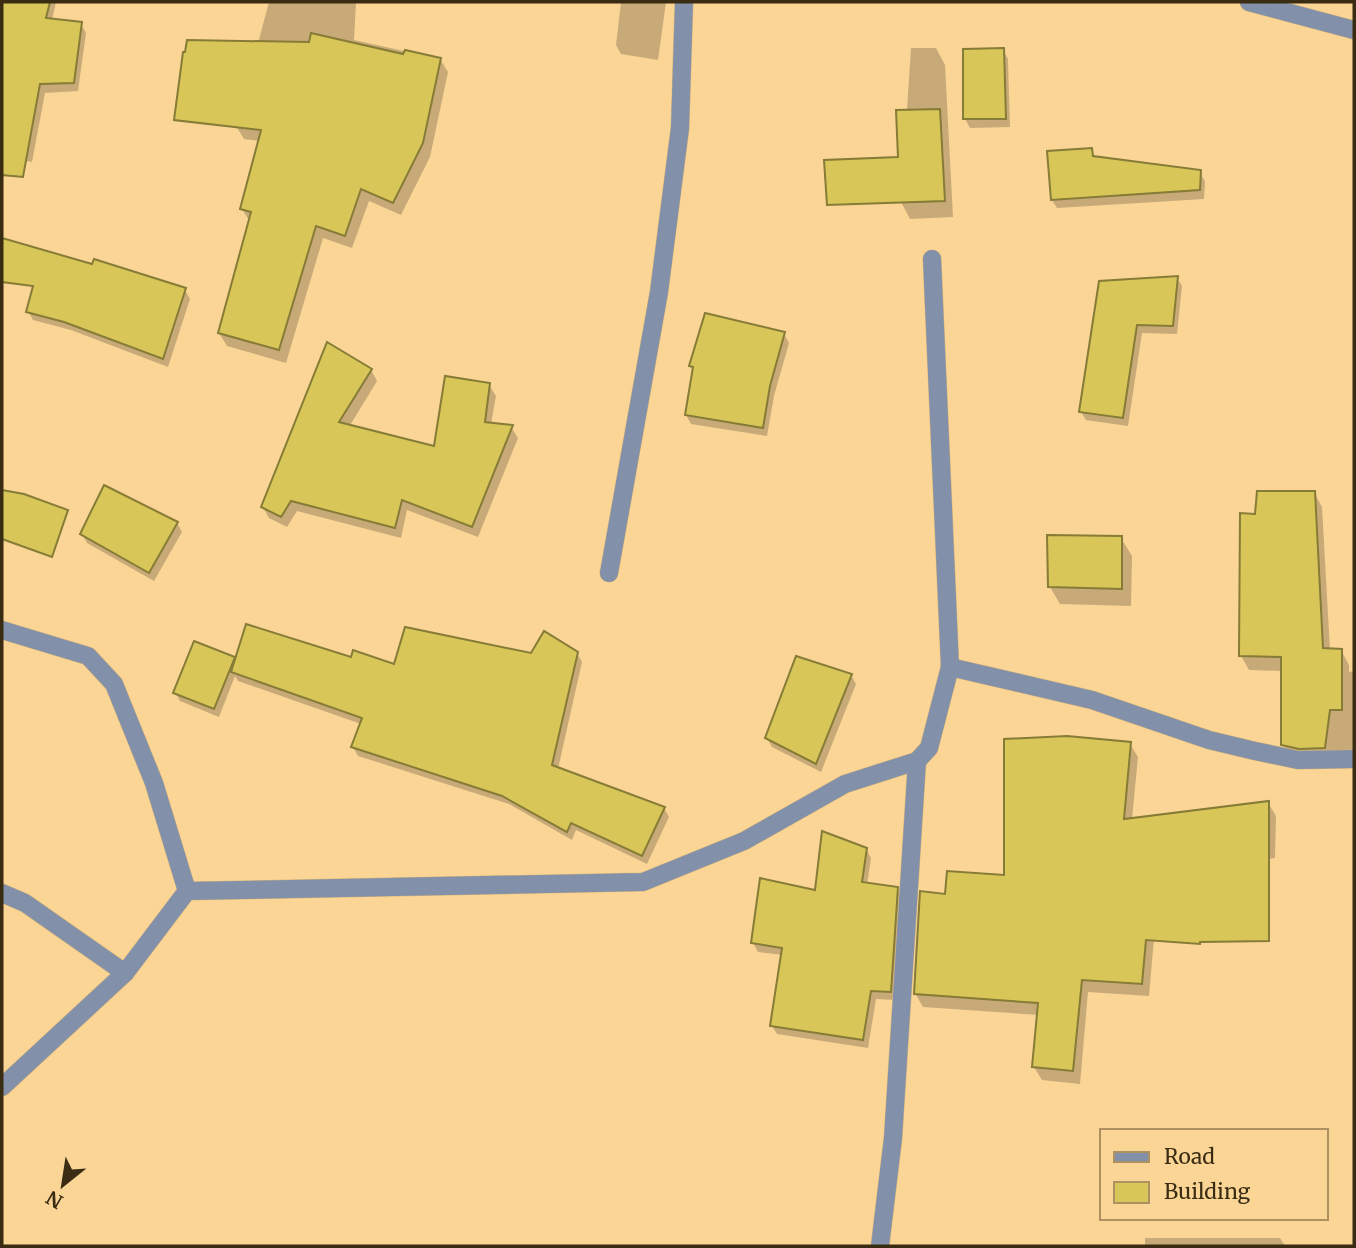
<svg xmlns="http://www.w3.org/2000/svg" width="1356" height="1248" viewBox="0 0 1356 1248" font-family="Merriweather,serif">
<style>
.shadow{fill:#0003}
.building{fill:#d8c758;stroke:#867b37;stroke-width:2}
.lines{fill:none;stroke-linecap:round;stroke-linejoin:round}
.minor-casing{stroke:#d4b37c;stroke-width:19}
.minor{stroke:#8291a9;stroke-width:18}
</style>
<rect width="100%" height="100%" fill="#fad596"/>
<g class="shadow">
<path d="M4 2H56L52 20 81 24 86 33 78 91 45 93 32 162 2 157V10Z"/>
<path d="M269 2H356L354 40 440 59 448 72 430 157 401 215 369 201 352 248 323 238 286 363 227 346 219 333 250 222 242 209 260 141 244 139 236 126Z"/>
<path d="M621 2H666L658 60 621 54 616 45Z"/>
<path d="M911 48H936L945 65 953 217 910 219 901 202Z"/>
<path d="M1003 50 1008 59 1010 127 970 128 965 119Z"/>
<path d="M1091 150 1096 159 1199 172 1205 181 1204 199 1057 208 1052 200Z"/>
<path d="M1177 278 1182 286 1177 334 1142 333 1128 426 1086 420 1081 412 1100 283Z"/>
<path d="M185 290 190 299 168 367 71 330 33 320 28 311Z"/>
<path d="M784 334 789 343 774 396 767 436 691 424 686 415 694 371 690 365Z"/>
<path d="M371 370 377 381 349 427 436 448 489 385 496 396 491 424 511 427 518 438 478 537 407 510 401 538 297 511 287 527 269 518 263 507Z"/>
<path d="M1314 492 1322 507 1330 650H1341L1349 665V672L1354 671V762L1291 759 1283 744V671L1249 670 1241 656 1256 516Z"/>
<path d="M177 523 182 532 154 581 87 543 82 534Z"/>
<path d="M1121 538 1132 556 1131 606 1060 604 1050 587Z"/>
<path d="M577 653 582 662 558 769 664 808 669 817 647 864 576 830 572 840 509 804 358 756 353 747 361 724 238 681 235 676 219 717 180 701 175 692 234 659 236 663 352 660 395 667 532 655Z"/>
<path d="M851 675 856 684 821 772 772 747 767 738Z"/>
<path d="M1130 744 1138 757 1132 819 1268 803 1276 816 1275 858 1104 880 1154 939 1149 996 1088 992 1080 1084 1042 1080 1034 1067 1039 1015 923 1007 915 993 947 896 1005 877Z"/>
<path d="M866 849 871 858 867 885 896 889 902 898 895 1000 876 999 868 1048 777 1034 772 1026 783 955 758 952 753 943Z"/>
<path d="M1145 1238H1280L1285 1246H1145Z"/>
</g>
<g class="building">
<path d="M2 2H50L46 18 82 22 74 83 40 84 23 177 2 175Z"/>
<path d="M311 33 403 54 405 50 441 58 423 143 393 203 361 189 345 236 316 226 279 350 218 333 251 212 240 209 261 130 174 120 183 52H185L187 40 309 42Z"/>
<path d="M1004 48 1006 119H963V49Z"/>
<path d="M940 109 945 201 827 205 824 160 898 157 896 110Z"/>
<path d="M1092 148 1093 156 1201 170 1200 190 1051 200 1047 151Z"/>
<path d="M2 238 92 264 94 259 186 288 163 359 64 322 26 312 33 286 2 282Z"/>
<path d="M1178 276 1173 326 1137 325 1123 418 1079 412 1099 281Z"/>
<path d="M705 313 785 332 770 386 763 428 685 415 693 367 689 366Z"/>
<path d="M327 342 372 369 339 422 434 446 445 376 490 383 485 422 513 425 472 527 402 500 395 528 291 501 281 517 261 507Z"/>
<path d="M104 485 178 522 149 573 80 534Z"/>
<path d="M2 490 24 494 68 510 52 557 2 539Z"/>
<path d="M1257 491H1315L1323 648 1342 649V710H1330L1325 748 1299 749 1281 745V657L1239 656 1240 513 1255 514Z"/>
<path d="M1047 535 1122 536V589L1048 587Z"/>
<path d="M246 624 351 657 353 650 394 664 405 627 531 653 544 631 578 652 552 765 665 807 642 856 571 823 567 832 502 796 351 747 362 718 231 672Z"/>
<path d="M194 641 235 657 214 709 173 693Z"/>
<path d="M796 656 852 674 816 764 765 738Z"/>
<path d="M1067 736 1131 742 1124 819 1269 801V941L1200 942V944L1146 940 1142 984 1082 980 1073 1071 1032 1067 1038 1003 914 994 920 891 945 894 947 871 1004 875V739Z"/>
<path d="M822 831 867 848 862 882 898 887 891 992 871 991 863 1040 770 1026 782 948 751 943 760 878 815 890Z"/>
</g>
<g class="lines">
<defs>
<g id="minor">
<path d="M1249 2 1354 30"/>
<path d="M609 573 659 292 680 128 684 2"/>
<path d="M2 630 88 656 114 684 154 783 187 891 125 973 2 1087"/>
<path d="M950 667 1092 700 1209 740 1255 751 1298 760 1354 759"/>
<path d="M187 891 643 882 744 841 845 784 917 761 929 748 950 667 932 259"/>
<path d="M2 893 25 903 125 973"/>
<path d="M880 1246 893 1138 917 761"/>
</g>
</defs>
<use href="#minor" class="minor-casing"/>
<use href="#minor" class="minor"/>
</g>
<rect width="1356" height="1248" fill="none" stroke="#3a2c12" stroke-width="7"/>
<rect x="1100" y="1129" width="228" height="91" fill="#fad596" stroke="#ad9161" stroke-width="2"/>
<rect x="1114" y="1152" width="35" height="10" fill="#8291a9" stroke="#ad9161" stroke-width="2"/>
<text x="1164" y="1164" font-size="21" fill="#3a2c12">Road</text>
<rect x="1114" y="1182" width="35" height="21" fill="#d8c758" stroke="#ad9161" stroke-width="2"/>
<text x="1164" y="1199" font-size="21" fill="#3a2c12">Building</text>
<g transform="translate(63 1185) rotate(210)" stroke="#fad596" stroke-width="5" paint-order="stroke">
<path d="M0-5L12 26L0 18L-12 26Z" fill="#3a2c12"/>
<text y="-10" font-size="19" font-weight="bold" text-anchor="middle" fill="#3a2c12">N</text>
</g>
</svg>
